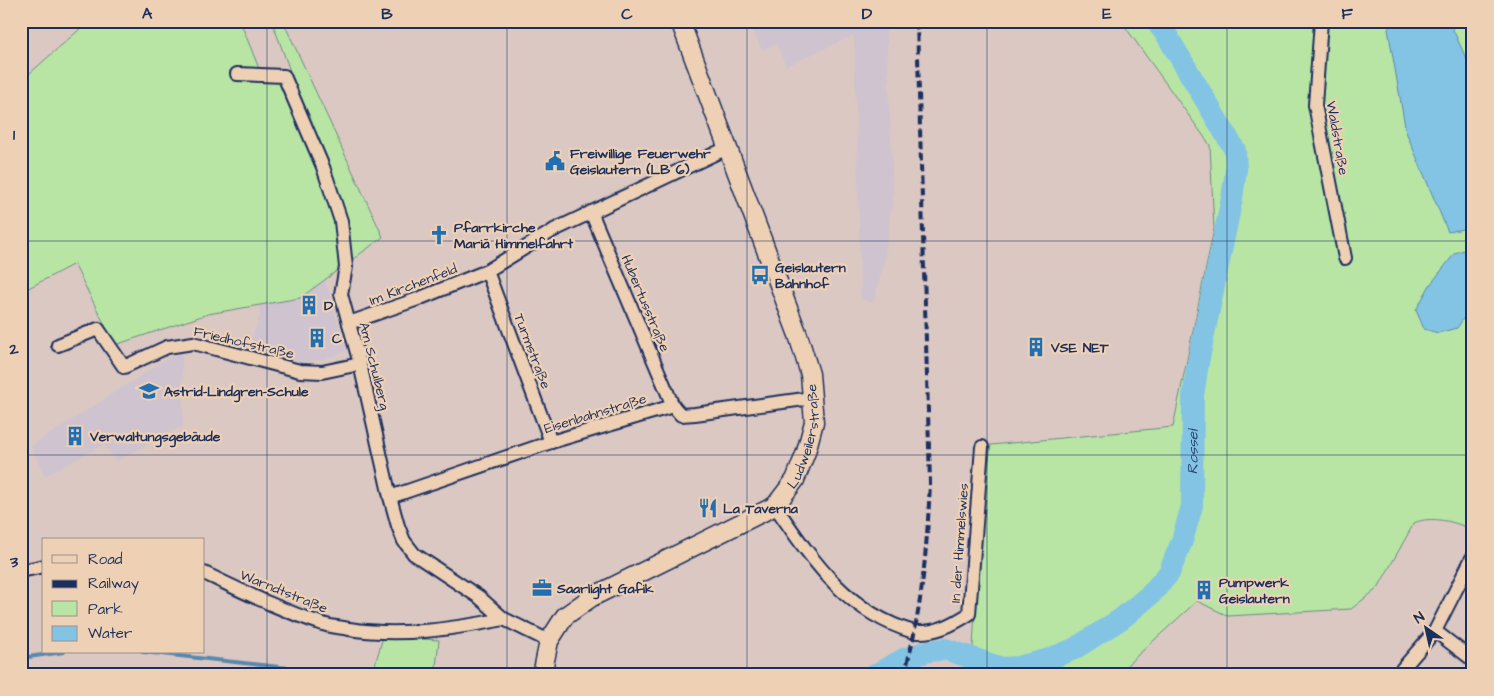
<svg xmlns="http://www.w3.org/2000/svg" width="1494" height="696" viewBox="0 0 1494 696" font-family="'Architects Daughter',sans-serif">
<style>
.built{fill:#cec3ce}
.green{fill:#b8e5a4;stroke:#6a8a81}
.water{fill:#83c4e4;stroke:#5988ae}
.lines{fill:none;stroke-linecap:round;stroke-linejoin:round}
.stream{stroke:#5988ae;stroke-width:4}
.river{stroke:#83c4e4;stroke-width:22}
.street-casing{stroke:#1b2f5e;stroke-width:16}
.secondary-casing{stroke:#1b2f5e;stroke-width:21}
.street{stroke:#eed0b4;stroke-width:12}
.secondary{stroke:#eed0b4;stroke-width:18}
.rail{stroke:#1b2f5e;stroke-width:4;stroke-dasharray:8 4;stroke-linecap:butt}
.grid{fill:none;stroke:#1b2f5e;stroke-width:1;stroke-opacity:0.55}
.labels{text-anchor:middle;stroke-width:4.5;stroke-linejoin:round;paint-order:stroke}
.street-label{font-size:14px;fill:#1b2f5e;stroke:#eed0b4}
.poi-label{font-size:14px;font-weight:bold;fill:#1b2f5e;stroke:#eed0b4;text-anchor:start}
.water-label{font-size:15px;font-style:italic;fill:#2b4572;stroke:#eed0b4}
.neatline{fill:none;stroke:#1b2f5e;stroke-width:2}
.grid-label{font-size:16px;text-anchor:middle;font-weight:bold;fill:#1b2f5e}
</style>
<rect width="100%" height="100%" fill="#dbc8c3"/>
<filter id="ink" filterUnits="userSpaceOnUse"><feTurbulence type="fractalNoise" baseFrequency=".02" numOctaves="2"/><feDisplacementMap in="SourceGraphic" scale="10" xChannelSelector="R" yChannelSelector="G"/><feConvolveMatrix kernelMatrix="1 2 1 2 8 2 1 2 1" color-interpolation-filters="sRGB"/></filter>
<g filter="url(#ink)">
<g class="built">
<path d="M752 21H886L893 194 884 262 873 303 861 299 854 35 786 66 776 44 762 50 751 26 753 25Z"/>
<path d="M325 280 336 317 346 345 345 351 324 359 301 362 249 346 260 316 259 305 300 298Z"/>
<path d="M182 353 183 426 116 461 104 444 45 476 31 446 170 357Z"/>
</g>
<g class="green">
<path d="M89 21H240L260 71H290L272 21H283L383 237 300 298 208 314 115 345 74 264 21 292V81Z"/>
<path d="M1121 21H1473V530C1456 522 1431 515 1414 523L1378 588 1351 609 1228 616 1197 601 1116 675H986L973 647 979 539 991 445 1173 427 1214 229 1210 145Z"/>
<path d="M383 637 439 640 435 675H372Z"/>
</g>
<g class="water">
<path d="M1394 21H1449L1473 73V227L1448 232 1406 132 1388 29Z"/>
<path d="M1469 248 1473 253V297L1471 307 1457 328 1438 333 1424 329 1416 310 1430 285 1455 253Z"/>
</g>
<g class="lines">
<g class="stream">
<path d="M143 652 289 668 298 675"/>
<path d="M21 658 64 652"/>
</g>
<path class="river" id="s1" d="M875 675 906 658 929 651 945 649 1002 668 1018 667 1046 660 1074 649 1121 619 1151 594 1169 573 1182 541 1192 506 1193 396 1198 363 1232 198 1236 170 1235 150 1166 34 1156 21"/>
<defs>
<g id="street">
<path d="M1321 21 1315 105 1345 258"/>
<path d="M237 74 284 76 323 167 341 221 346 267 341 294 360 364 390 497 398 526 404 541 414 554 479 597 504 619 549 641"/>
<path d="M591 212 673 406"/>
<path d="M487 271 551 442"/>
<path d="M349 323 418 299 487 271 554 230 727 148"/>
<path d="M58 345 98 329 124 367 167 347 193 343 300 371 322 372 360 364"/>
<path d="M390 497 551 442 673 406 681 415 695 414 812 398"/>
<path d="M775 506C813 561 846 612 914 632"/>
<path d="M21 571 44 566"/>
<path d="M204 573C242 591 282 611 323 624 331 627 340 627 349 629 402 637 452 629 504 619"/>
<path d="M1435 631 1473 660"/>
<path d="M916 632C936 633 952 625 969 614L982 447"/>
<path d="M1397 675 1435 631 1472 558"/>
</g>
<g id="secondary">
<path id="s2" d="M542 675 549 641 565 616 592 597 775 506 795 480 806 452 814 422 810 374 798 335 680 21"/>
</g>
</defs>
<use href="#street" class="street-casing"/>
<use href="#secondary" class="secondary-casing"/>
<use href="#street" class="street"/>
<use href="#secondary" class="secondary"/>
<path class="rail" d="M904 675C922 612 927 548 930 483L917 21"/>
</g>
</g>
<path class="grid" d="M267 21V675M507 21V675M747 21V675M987 21V675M1227 21V675M21 241H1473M21 455H1473"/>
<defs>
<symbol id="civic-bare" viewBox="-9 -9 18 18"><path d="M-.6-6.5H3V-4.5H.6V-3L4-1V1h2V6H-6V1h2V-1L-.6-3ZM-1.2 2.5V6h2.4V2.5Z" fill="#1f6fb2" stroke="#eed0b4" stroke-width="2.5" paint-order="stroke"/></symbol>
<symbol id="church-bare" viewBox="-9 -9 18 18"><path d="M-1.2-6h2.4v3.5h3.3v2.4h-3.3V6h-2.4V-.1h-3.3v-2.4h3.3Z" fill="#1f6fb2" stroke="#eed0b4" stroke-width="2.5" paint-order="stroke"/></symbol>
<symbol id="bus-bare" viewBox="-9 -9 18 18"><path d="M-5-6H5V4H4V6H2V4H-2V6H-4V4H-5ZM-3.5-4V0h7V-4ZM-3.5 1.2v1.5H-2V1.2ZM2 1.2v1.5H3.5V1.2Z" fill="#1f6fb2" stroke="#eed0b4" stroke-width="2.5" paint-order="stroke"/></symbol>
<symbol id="building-bare" viewBox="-9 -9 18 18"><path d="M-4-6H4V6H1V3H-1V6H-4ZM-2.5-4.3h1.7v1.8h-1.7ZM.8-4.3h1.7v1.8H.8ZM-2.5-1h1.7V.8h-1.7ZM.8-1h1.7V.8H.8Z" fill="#1f6fb2" stroke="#eed0b4" stroke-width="2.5" paint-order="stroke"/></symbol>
<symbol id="school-bare" viewBox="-9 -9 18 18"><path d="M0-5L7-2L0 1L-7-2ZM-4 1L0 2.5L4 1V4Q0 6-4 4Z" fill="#1f6fb2" stroke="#eed0b4" stroke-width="2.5" paint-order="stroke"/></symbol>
<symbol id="restaurant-bare" viewBox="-9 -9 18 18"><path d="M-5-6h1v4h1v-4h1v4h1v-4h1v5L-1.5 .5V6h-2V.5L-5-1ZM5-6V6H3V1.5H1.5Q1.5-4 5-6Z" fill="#1f6fb2" stroke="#eed0b4" stroke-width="2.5" paint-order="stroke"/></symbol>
<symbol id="office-bare" viewBox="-9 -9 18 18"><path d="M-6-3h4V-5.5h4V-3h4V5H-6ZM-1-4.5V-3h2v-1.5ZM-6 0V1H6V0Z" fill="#1f6fb2" stroke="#eed0b4" stroke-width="2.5" paint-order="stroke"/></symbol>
</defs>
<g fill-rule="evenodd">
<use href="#civic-bare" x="541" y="147" width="28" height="28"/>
<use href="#church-bare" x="425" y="221" width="28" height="28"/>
<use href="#bus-bare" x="746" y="261" width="28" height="28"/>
<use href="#building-bare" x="295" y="291" width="28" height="28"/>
<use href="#building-bare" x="303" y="324" width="28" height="28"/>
<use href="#building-bare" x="1022" y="333" width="28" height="28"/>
<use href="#school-bare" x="135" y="377" width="28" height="28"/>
<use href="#building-bare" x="61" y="422" width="28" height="28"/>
<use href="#restaurant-bare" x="694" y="494" width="28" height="28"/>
<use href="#office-bare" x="528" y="574" width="28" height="28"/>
<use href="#building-bare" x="1190" y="576" width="28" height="28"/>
</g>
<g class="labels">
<g class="street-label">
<text transform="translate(1338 138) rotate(80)" y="5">Waldstraße</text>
<text transform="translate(413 284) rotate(-21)" y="5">Im Kirchenfeld</text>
<text transform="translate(646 303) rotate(67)" y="5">Hubertusstraße</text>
<text transform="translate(244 342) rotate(13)" y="5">Friedhofstraße</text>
<text transform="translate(533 351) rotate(69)" y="5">Turmstraße</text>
<text transform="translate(375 366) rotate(76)" y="5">Am Schulberg</text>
<text transform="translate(595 413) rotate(-17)" y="5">Eisenbahnstraße</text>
<text dy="5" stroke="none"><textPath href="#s2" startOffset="380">Ludweilerstraße</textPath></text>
<text transform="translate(959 543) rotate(-86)" y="5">In der Himmelswies</text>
<text transform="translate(284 591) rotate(22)" y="5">Warndtstraße</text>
</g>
<g class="poi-label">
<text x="570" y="158">Freiwillige Feuerwehr<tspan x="570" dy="16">Geislautern (LB 6)</tspan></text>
<text x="454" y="232">Pfarrkirche<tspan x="454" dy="16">Mariä Himmelfahrt</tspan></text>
<text x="775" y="272">Geislautern<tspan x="775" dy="16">Bahnhof</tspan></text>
<text x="324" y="310">D</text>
<text x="332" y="343">C</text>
<text x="1051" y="352">VSE NET</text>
<text x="164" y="396">Astrid-Lindgren-Schule</text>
<text x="90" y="441">Verwaltungsgebäude</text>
<text x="723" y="513">La Taverna</text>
<text x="1219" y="587">Pumpwerk<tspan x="1219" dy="16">Geislautern</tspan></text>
<text x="557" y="593">Saarlight Gafik</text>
</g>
<g class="water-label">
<text dy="5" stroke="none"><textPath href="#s1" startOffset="458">Rossel</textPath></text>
</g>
</g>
<rect width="1494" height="696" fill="none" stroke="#eed0b4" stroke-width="55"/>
<rect x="42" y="538" width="162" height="115" fill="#eed0b4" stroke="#9a9092"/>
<rect x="52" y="555" width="25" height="8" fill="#eed0b4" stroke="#9a9092"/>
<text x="88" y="564" font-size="15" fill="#1b2f5e">Road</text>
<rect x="52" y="580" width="25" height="8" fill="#1b2f5e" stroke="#9a9092"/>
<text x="88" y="588" font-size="15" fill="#1b2f5e">Railway</text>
<rect x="52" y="601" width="25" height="15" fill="#b8e5a4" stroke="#9a9092"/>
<text x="88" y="614" font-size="15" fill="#1b2f5e">Park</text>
<rect x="52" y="626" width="25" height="15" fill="#83c4e4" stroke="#9a9092"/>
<text x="88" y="638" font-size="15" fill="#1b2f5e">Water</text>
<g transform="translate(1426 628) rotate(326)" stroke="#eed0b4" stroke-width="4" paint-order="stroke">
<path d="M0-4L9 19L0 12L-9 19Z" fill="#1b2f5e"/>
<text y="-8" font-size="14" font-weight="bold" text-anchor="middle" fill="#1b2f5e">N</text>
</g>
<rect x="28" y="28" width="1438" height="640" class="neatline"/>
<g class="grid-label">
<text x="147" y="19">A</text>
<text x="387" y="19">B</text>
<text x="627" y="19">C</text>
<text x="867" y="19">D</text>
<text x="1107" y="19">E</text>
<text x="1347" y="19">F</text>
<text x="14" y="140">1</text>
<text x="14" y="354">2</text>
<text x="14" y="567">3</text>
</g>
</svg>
